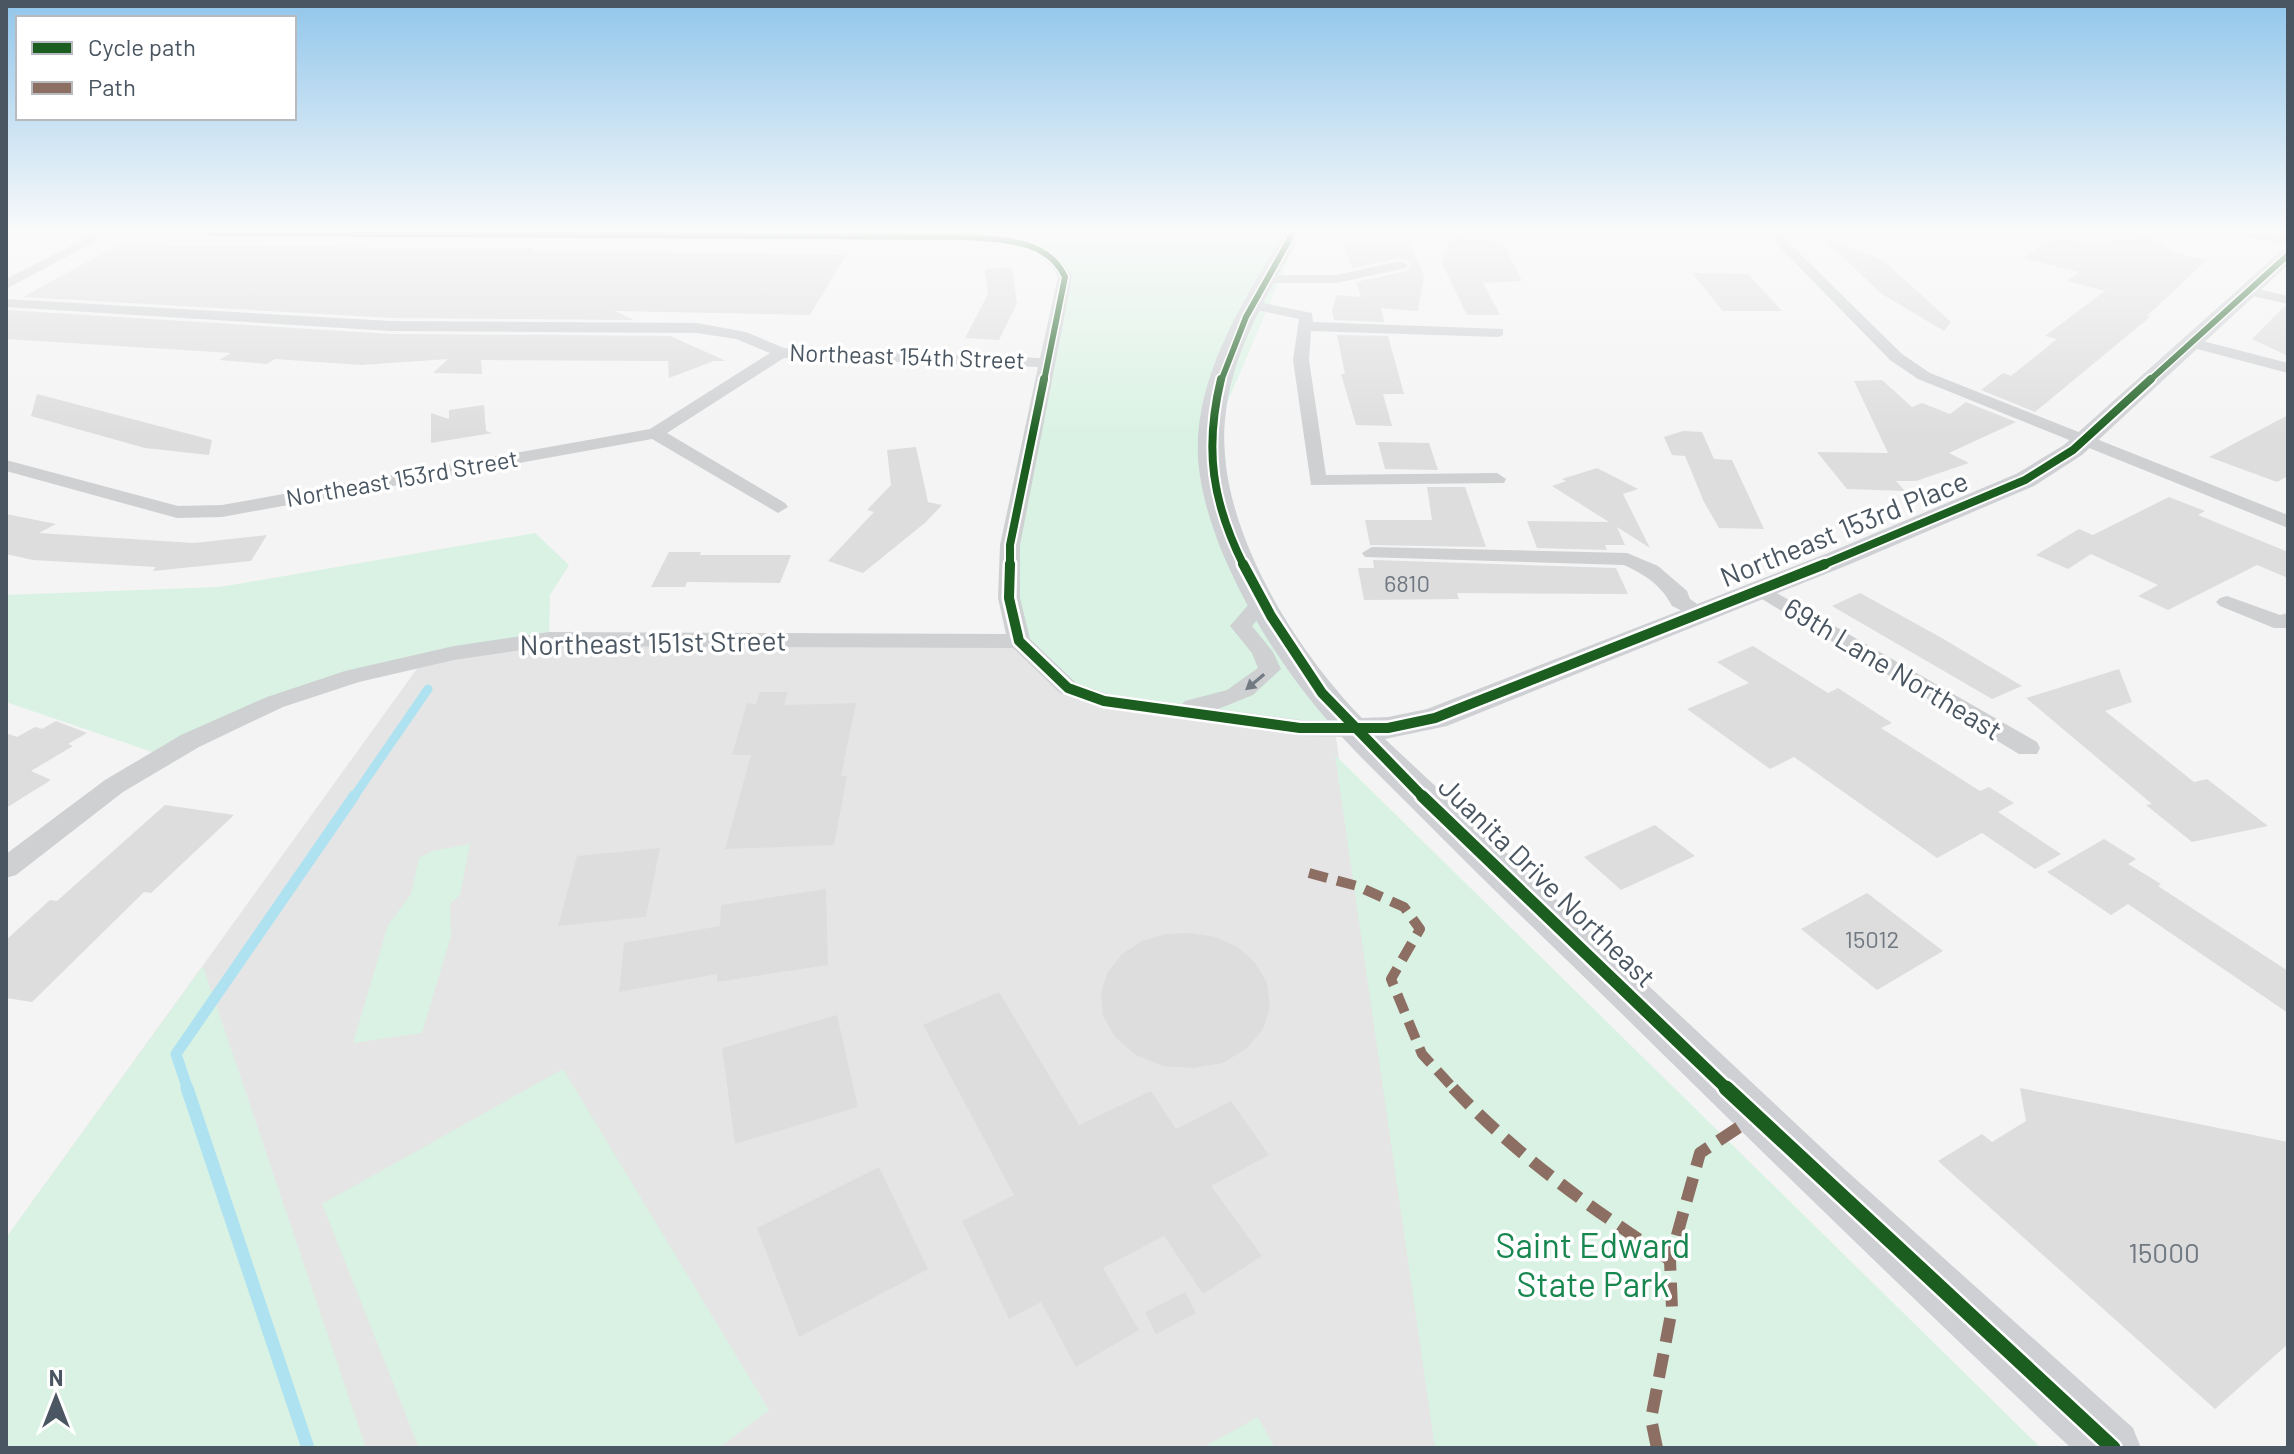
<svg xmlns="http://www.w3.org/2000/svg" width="2294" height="1454" viewBox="0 0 2294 1454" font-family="Barlow,sans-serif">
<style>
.education{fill:#e6e5e6}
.green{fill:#d9f2e3}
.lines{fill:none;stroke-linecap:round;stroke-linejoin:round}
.stream-far2{stroke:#aee2f0;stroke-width:9}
.stream-far1{stroke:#aee2f0;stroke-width:11}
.stream{stroke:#aee2f0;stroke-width:13}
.building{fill:#ddddde}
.street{fill:#ced0d2;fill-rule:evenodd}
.secondary{fill:#ced0d4;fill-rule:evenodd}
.quiet-far1{stroke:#8d6e63;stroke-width:10;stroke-dasharray:19 10;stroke-linecap:butt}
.quiet{stroke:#8d6e63;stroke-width:12;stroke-dasharray:24 12;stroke-linecap:butt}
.cycleway-far4-casing{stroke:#fff;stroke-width:9}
.cycleway-far3-casing{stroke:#fff;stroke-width:12}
.cycleway-far2-casing{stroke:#fff;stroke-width:15}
.cycleway-far1-casing{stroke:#fff;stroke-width:17}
.cycleway-casing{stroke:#fff;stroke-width:20}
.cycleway-far4{stroke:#1b5e20;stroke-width:6}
.cycleway-far3{stroke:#1b5e20;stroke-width:8}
.cycleway-far2{stroke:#1b5e20;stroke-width:10}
.cycleway-far1{stroke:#1b5e20;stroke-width:12}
.cycleway{stroke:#1b5e20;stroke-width:15}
.oneway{fill:#727b83}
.labels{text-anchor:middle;stroke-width:7;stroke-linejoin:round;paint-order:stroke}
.far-street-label{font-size:24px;fill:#4a5661;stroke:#fff}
.number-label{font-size:24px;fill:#707881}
.street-label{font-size:28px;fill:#4a5661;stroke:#fff}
.near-number-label{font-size:28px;fill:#707881}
.near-park-label{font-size:34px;fill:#17864f;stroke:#fff}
</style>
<rect width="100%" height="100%" fill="#f4f4f4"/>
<path class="education" d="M1021 638 1103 702 1336 737 1436 1448H6V1238L424 659 549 640Z"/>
<g class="green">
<path d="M390 233H1300L1222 415 1231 533 1336 737 1103 702 1046 670 1009 598 1065 277 1053 256 997 240 384 234Z"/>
<path d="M535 533 569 565 550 595 549 639 353 676 167 757 6 702V595L220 587Z"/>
<path d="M1335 755 2041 1448H1435Z"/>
<path d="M470 844 460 895 450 904 451 936 422 1033 353 1043 388 925 411 894 419 858 432 851Z"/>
<path d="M203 966 366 1448H6V1238Z"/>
<path d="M563 1069 769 1410 719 1448H419L322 1204Z"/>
<path d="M1258 1417 1275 1448H1202Z"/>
</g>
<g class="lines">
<path class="stream-far2" d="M353 798 428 689"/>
<path class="stream-far1" d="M188 1090 176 1054 354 796"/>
<path class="stream" d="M187 1088 308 1448"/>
</g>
<g class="building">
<path d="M2093 233H2141L2173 252 2207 260 2147 316 2150 317 2035 412 1981 390 2003 373 2011 376 2057 339 2045 336 2105 291 2067 281 2079 272 2023 258 2054 238 2111 244Z"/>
<path d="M1452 236 1503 242 1522 281 1483 283 1500 315H1467L1441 261Z"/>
<path d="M1821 237 1883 260 1951 322 1944 331 1882 294Z"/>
<path d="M1344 243H1409L1424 275 1418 311 1381 308 1384 322 1334 320 1332 310 1337 295 1361 297 1356 282 1407 271 1411 264 1400 258 1352 268Z"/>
<path d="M118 245 534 248 531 251 846 255 810 315 615 311 634 320 391 318 23 297Z"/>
<path d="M1012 267 1017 303 999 340 965 338 988 294 985 269Z"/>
<path d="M1692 273 1748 274 1782 311H1723Z"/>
<path d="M2285 306 2288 307V356L2252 339Z"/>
<path d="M6 310 391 334 670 336 726 361H714L669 378 668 361 481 360 482 374 433 373 448 359 361 365 275 359 267 364 219 360 231 353 6 339Z"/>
<path d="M1337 335 1388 336 1404 394H1383L1392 426 1356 425 1341 374H1345Z"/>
<path d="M1882 380 1912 407 1922 403 1950 414 1966 402 2016 422 1949 453 1969 463 1916 481H1896L1905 491 1847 489 1817 452 1888 453 1854 381Z"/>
<path d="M37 394 212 440 209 455 145 448 31 416Z"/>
<path d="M484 405 486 431 492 433 431 443V413L449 419V410Z"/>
<path d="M2288 415V476L2277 482 2209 457Z"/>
<path d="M1683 431 1702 432 1714 459 1732 460 1764 529 1719 528 1704 502 1685 456 1672 455 1664 437Z"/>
<path d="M1378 442 1429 443 1438 470 1385 469Z"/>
<path d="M916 447 928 502 942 505 926 522 863 573 828 561 874 512 867 510 891 485 887 450Z"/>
<path d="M1597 468 1638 489 1623 494 1650 548 1617 527 1625 545H1605L1607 550 1537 548 1527 521 1609 522 1552 486 1566 481 1562 479Z"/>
<path d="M1427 487H1465L1486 547 1370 545 1365 520H1432Z"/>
<path d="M2169 497 2205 511 2198 515 2288 552V578L2257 565 2168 610 2138 596 2158 585 2091 554 2068 569 2036 555 2079 529 2093 535Z"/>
<path d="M6 514 56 524 39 533 194 543 267 535 251 561 153 571 156 567 33 560 6 554Z"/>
<path d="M669 552H701L700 555H791L780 583 687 582 685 587H651Z"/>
<path d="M1373 560 1616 568 1628 594 1457 593 1459 599 1364 600 1358 568H1374Z"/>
<path d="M1860 593 1940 637 2022 686 1992 699 1832 606Z"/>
<path d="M1753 646 1828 693 1838 688 1892 723 1881 728 1980 791 1989 787 2014 803 1998 812 2061 854 2035 869 1982 833 1937 858 1794 757 1770 769 1687 709 1749 683 1717 662Z"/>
<path d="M2119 669 2132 702 2105 711 2194 782 2207 779 2268 826 2192 842 2146 805 2152 804 2026 698Z"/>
<path d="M760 692H788L784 705 856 703 841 776H847L834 845 725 849 751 755H732L747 703 756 704Z"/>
<path d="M56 721 87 733 68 744 73 746 31 771 51 780 6 808V733L17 737 35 727 42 729Z"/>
<path d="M165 805 234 815 151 893 144 892 32 1002 6 998V940L50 900 57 901Z"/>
<path d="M1655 825 1695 856 1621 890 1584 857Z"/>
<path d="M2104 839 2136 859 2128 864 2161 884 2158 886 2288 971V1013L2128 904 2111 915 2047 872Z"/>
<path d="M660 848 646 917 558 926 577 856Z"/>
<path d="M826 889 828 965 717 982V974L619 992 624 943 720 926 721 905Z"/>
<path d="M1867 893 1943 951 1877 990 1801 929Z"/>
<path d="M1191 933 1216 937 1239 948 1256 964 1267 983 1270 1007 1263 1029 1247 1048 1223 1063 1194 1068 1163 1066 1136 1055 1115 1037 1103 1016 1101 992 1108 972 1122 954 1142 941 1166 934Z"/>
<path d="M999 992 1079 1125 1151 1091 1176 1129 1231 1101 1269 1155 1211 1186 1262 1256 1203 1294 1164 1236 1103 1268 1139 1330 1076 1367 1041 1302 1009 1319 962 1221 1014 1195 923 1025Z"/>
<path d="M837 1015 858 1107 735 1144 722 1048Z"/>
<path d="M2020 1088 2288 1142V1344L2215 1409 1938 1161 1982 1134 1992 1142 2026 1121Z"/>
<path d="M879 1167 928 1269 799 1337 757 1228Z"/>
<path d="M1185 1292 1196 1313 1156 1334 1145 1312Z"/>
</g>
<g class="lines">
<g class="street">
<path d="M96 233H111L6 289V279Z"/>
<path d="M206 233H967C1007 236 1053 236 1072 277L1020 545V598L1030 639 1076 683 1108 694 1182 704 1185 701 1227 690 1258 668 1252 653 1230 626 1256 596H1270L1274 600 1252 626 1273 652 1281 669 1253 695 1218 709 1300 720 1354 721 1363 724 1366 729 1363 734 1354 737 1300 736 1096 706 1060 693 1013 648 549 646 454 660 359 682 283 707 199 747 123 792 16 875 6 878V854L105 780 181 735 267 697 345 671 454 646 549 632 1006 634 998 598 1000 545 1038 367 784 358 667 433 785 503 788 507 778 513 652 439 222 517 177 518 6 471V460L178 506 222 505 650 429 770 353 736 339 697 333 391 331 6 307V299L391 321 697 323 746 332 784 348 1040 358 1058 277C1043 242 1000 244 967 241L212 237Z"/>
<path d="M1766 233H1779L1902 354 1930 373 2288 515V528L1918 379 1890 360Z"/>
<path d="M2239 233 2288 237V245L2240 236Z"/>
<path d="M1401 261 1408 265 1406 268 1336 283H1267L1260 279 1267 275H1336Z"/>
<path d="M2249 287 2288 296V304L2244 294V288Z"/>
<path d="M1253 301 1312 313 1313 322 1503 329V335L1498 337 1311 331 1309 360 1326 475 1497 473 1506 479 1504 483 1311 485 1293 360 1299 319 1248 308 1246 305Z"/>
<path d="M2191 338 2288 363V373L2186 346 2183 343Z"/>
<path d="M1372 547 1627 553 1658 566 1687 591 1690 599 1710 613 1699 619 1672 606C1661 585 1647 576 1624 565L1365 557 1362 553Z"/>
<path d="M1759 583 2037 742 2040 748 2037 754H2019L1752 593 1749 589Z"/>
<path d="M2227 596 2280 615 2288 613V628H2274L2220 606 2216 602 2220 598Z"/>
</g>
<path class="secondary" d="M1284 233H1302C1271 288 1234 347 1226 411 1211 516 1291 645 1362 718L1388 717 1427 709 1828 553 2016 474 2064 445 2281 251 2288 249V265L2082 455 2034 486 1848 565 1447 726 1385 739 1840 1165 2133 1428 2141 1448H2071C1919 1305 1769 1159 1620 1012 1556 949 1490 887 1427 823 1392 787 1354 753 1322 714 1270 653 1212 556 1200 476 1186 388 1241 305 1284 233Z"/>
<path class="quiet-far1" d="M1309 873 1357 886 1404 907 1420 929 1391 979 1422 1054 1455 1090"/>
<g class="quiet">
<path d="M1453 1088C1517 1156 1592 1209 1670 1260"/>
<path d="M1657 1448 1651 1419 1672 1309 1670 1260 1700 1153 1756 1116"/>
</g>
<defs>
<g id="cycleway-far4">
<path d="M212 233 967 237C1003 240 1048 239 1065 277L1044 381"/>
<path d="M1221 381 1246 317 1293 233"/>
<path d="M2149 381 2288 255"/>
</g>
<g id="cycleway-far3">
<path d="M1221 379C1204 449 1212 502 1244 566"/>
<path d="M1010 566V545L1044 379"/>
<path d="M1820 566 2025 480 2073 450 2151 379"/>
</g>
<g id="cycleway-far2">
<path d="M1010 564 1009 598 1019 641 1068 688 1104 701 1300 728H1388L1435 718 1825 564"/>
<path d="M1243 564 1271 616 1322 693 1424 798"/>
</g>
<path id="cycleway-far1" d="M1422 796 1728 1090"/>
<path id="cycleway" d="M1726 1088 2113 1448"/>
</defs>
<use href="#cycleway-far4" class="cycleway-far4-casing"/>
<use href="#cycleway-far3" class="cycleway-far3-casing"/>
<use href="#cycleway-far2" class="cycleway-far2-casing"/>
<use href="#cycleway-far1" class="cycleway-far1-casing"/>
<use href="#cycleway" class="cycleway-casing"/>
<use href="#cycleway-far4" class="cycleway-far4"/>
<use href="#cycleway-far3" class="cycleway-far3"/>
<use href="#cycleway-far2" class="cycleway-far2"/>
<use href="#cycleway-far1" class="cycleway-far1"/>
<use href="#cycleway" class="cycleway"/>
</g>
<defs><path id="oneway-solid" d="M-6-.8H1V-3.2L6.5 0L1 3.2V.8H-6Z" transform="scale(2)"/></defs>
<use class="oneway" href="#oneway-solid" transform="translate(1255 682) rotate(140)"/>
<linearGradient id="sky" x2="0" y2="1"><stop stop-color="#91c6eb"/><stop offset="0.53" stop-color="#fafafa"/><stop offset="1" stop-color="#fafafa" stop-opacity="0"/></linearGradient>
<rect width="2294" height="436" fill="url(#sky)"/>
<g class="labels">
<g class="far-street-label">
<text transform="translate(907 357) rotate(2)" y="8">Northeast 154th Street</text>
<text transform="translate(402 479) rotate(-10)" y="8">Northeast 153rd Street</text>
</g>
<g class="number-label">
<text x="1407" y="592">6810</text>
<text x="1872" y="948">15012</text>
</g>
<g class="street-label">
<text transform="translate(1844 529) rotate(-22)" y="10">Northeast 153rd Place</text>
<text transform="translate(653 643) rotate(-1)" y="10">Northeast 151st Street</text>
<text transform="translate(1893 669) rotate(31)" y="10">69th Lane Northeast</text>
<text transform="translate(1547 882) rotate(44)" y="10">Juanita Drive Northeast</text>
</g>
<g class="near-number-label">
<text x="2164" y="1263">15000</text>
</g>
<g class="near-park-label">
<text x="1593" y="1258">Saint Edward<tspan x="1593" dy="39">State Park</tspan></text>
</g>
</g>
<rect width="2294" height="1454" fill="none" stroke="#4a5661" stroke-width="16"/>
<rect x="16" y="16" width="280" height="104" fill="#ffffff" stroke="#b7bbc0" stroke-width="2"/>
<rect x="32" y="42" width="40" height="12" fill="#1b5e20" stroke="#b7bbc0" stroke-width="2"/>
<text x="88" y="56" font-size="24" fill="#4a5661">Cycle path</text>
<rect x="32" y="82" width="40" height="12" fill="#8d6e63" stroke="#b7bbc0" stroke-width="2"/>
<text x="88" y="96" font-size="24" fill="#4a5661">Path</text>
<g transform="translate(56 1398)" stroke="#ffffff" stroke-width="6" paint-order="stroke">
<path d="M0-6L14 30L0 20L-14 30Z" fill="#4a5661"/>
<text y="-12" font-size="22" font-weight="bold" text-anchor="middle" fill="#4a5661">N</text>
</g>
</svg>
